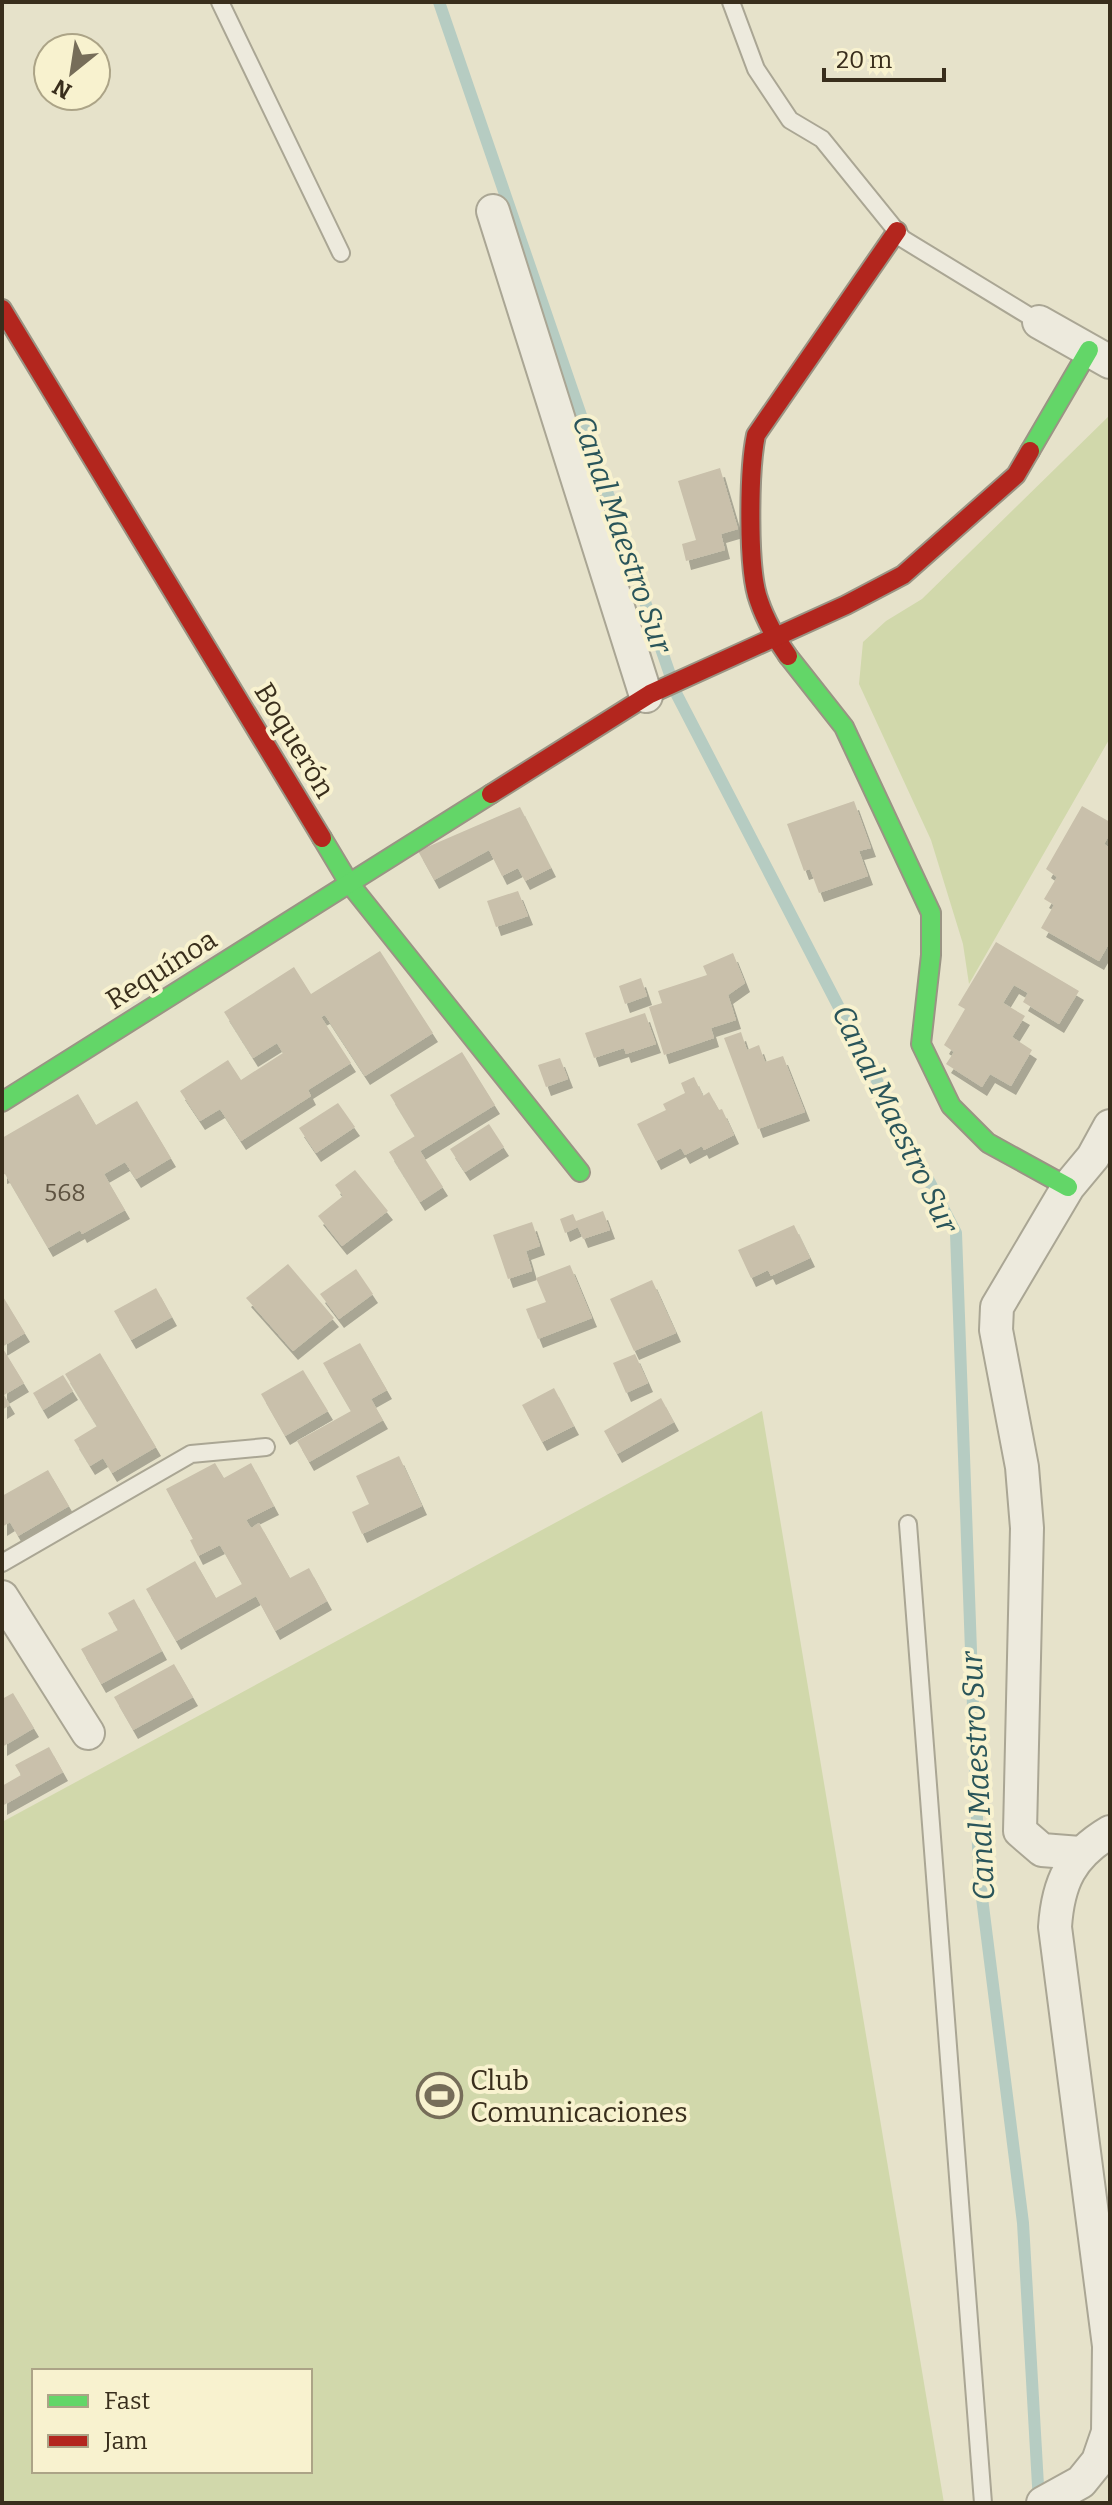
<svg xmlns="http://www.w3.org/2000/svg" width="1112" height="2505" viewBox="0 0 1112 2505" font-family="Bitter,serif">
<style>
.green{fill:#d1d8ab;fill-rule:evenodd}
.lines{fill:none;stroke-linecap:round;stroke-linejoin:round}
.stream{stroke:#b6ccc2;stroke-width:12}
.building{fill:#c9c0ab;filter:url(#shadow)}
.lane-casing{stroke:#aaa694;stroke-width:20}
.street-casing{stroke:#aaa694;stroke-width:36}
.fast-casing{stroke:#9a9484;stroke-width:22}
.jam-casing{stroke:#9a9484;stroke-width:22}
.lane{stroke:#edeadd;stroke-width:16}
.street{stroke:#edeadd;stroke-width:32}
.fast{stroke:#63d668;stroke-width:18}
.jam{stroke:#b3261e;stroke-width:18}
.labels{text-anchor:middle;stroke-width:8;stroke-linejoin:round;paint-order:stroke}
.number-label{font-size:24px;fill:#5d5240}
.street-label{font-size:28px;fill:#392e1c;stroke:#f8f2cf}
.poi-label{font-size:28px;fill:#392e1c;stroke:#f8f2cf;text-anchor:start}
.water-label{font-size:30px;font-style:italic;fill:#2a555a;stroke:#f8f2cf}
</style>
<defs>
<filter id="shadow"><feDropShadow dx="5" dy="9" stdDeviation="0" flood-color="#0004"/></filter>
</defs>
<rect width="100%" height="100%" fill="#e6e2ca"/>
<g class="green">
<path d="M1110 415V738L969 984 963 944 931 840 859 684 863 642 886 621 922 599Z"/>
<path d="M762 1411 944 2503H2V1822ZM34 2371H310V2471H34Z"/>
</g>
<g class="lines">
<path class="stream" d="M439 2 677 695 956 1233 979 1874 1023 2223 1039 2503"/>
</g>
<g class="building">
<path d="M720 468 738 529 721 534 725 550 686 561 682 544 696 540 678 481Z"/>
<path d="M854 801 871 848 859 851 868 876 819 893 810 869 804 871 787 824Z"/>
<path d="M1082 806 1110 822V834L1104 844 1110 848V942L1099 961 1041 928 1054 905 1044 899 1057 877 1046 869Z"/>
<path d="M520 807 551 868 525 881 518 868 502 876 489 850 434 880 418 851Z"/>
<path d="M518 891 528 916 496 927 487 901Z"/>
<path d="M996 942 1079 991 1059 1024 1023 1002 1028 993 1014 985 1003 1003 1025 1016 1012 1037 1032 1050 1011 1086 990 1074 982 1087 946 1064 954 1052 944 1045 965 1009 958 1005Z"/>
<path d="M380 951 433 1033 365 1076 325 1015 321 1017 351 1063 308 1090 311 1096 241 1141 220 1109 200 1121 180 1091 228 1060 241 1080 283 1053 277 1043 253 1058 224 1012 294 967 311 994Z"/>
<path d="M733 953 745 983 728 995 736 1020 711 1028 714 1038 664 1055 649 1007 662 1003 658 991 707 975 703 966Z"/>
<path d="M641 978 647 996 625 1004 619 986Z"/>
<path d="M645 1013 656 1044 626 1054 624 1048 594 1058 585 1033Z"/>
<path d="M741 1032 747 1050 759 1045 765 1062 783 1056 805 1112 758 1129 724 1038Z"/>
<path d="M462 1052 495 1105 420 1151 443 1187 420 1202 389 1152 415 1136 390 1095Z"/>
<path d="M560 1058 568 1079 546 1087 538 1065Z"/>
<path d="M694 1077 703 1096 709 1092 719 1110 722 1109 734 1135 704 1150 702 1146 685 1155 681 1148 656 1161 637 1124 666 1110 663 1104 685 1093 681 1083Z"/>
<path d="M78 1094 96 1125 137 1101 171 1158 136 1179 125 1162 104 1174 125 1210 82 1234 80 1230 48 1248 5 1174 2 1175V1138Z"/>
<path d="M338 1103 355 1127 316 1153 299 1128Z"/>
<path d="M489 1124 504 1147 465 1172 450 1149Z"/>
<path d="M355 1170 388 1211 342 1246 318 1216 343 1196 335 1185Z"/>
<path d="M603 1211 610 1230 583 1239 578 1227 565 1233 560 1219 573 1214 576 1221Z"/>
<path d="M532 1222 540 1246 526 1251 532 1271 508 1279 493 1235Z"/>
<path d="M794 1225 810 1258 771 1276 768 1270 751 1278 738 1250Z"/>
<path d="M288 1264 334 1318 293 1351 246 1298Z"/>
<path d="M570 1265 592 1318 538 1339 526 1309 546 1302 536 1278Z"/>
<path d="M356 1269 373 1294 339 1319 320 1294Z"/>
<path d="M652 1280 676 1333 634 1351 610 1299Z"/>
<path d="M156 1288 172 1317 131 1340 114 1311Z"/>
<path d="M2 1295 25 1333 2 1347 24 1383 4 1395 10 1405 2 1410Z"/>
<path d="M360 1343 387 1390 371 1399 383 1420 309 1462 297 1441 351 1411 323 1363Z"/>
<path d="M100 1353 156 1447 112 1473 103 1458 90 1466 74 1440 97 1426 65 1374Z"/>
<path d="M635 1354 648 1383 626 1393 613 1363Z"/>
<path d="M303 1370 328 1411 285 1436 261 1394Z"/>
<path d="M63 1375 73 1391 43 1410 33 1393Z"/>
<path d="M554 1388 574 1426 542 1442 522 1405Z"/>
<path d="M661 1398 674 1422 617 1454 604 1431Z"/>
<path d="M399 1456 422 1506 362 1534 352 1512 369 1504 356 1476Z"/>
<path d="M215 1463 224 1478 251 1463 274 1506 246 1520 251 1528 259 1523 290 1578 309 1568 327 1601 275 1631 256 1596 176 1641 146 1589 195 1561 216 1598 242 1584 220 1545 198 1556 190 1540 193 1539 166 1489Z"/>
<path d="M48 1470 69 1506 18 1536 10 1522 2 1527V1496Z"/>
<path d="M134 1599 162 1651 101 1684 81 1649 118 1630 108 1613Z"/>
<path d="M174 1664 193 1697 133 1730 114 1697Z"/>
<path d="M13 1693 34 1728 2 1747V1699Z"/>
<path d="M49 1747 63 1772 2 1806V1786L21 1775 15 1765Z"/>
</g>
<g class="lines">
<defs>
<g id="lane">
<path d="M220 2 341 253"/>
<path d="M731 2 756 69 790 120 822 139 903 239 1039 322"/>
<path d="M908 1524 983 2503"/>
<path d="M2 1563 191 1454 266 1447"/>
</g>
<g id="street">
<path d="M493 211 646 696"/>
<path d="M1039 322 1110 362"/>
<path d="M2 1597 88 1733"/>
<path d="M1080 1853 1042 1850 1020 1831 1027 1528 1022 1467 996 1330 997 1307 1068 1187 1093 1157 1110 1126"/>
<path d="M1043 2503 1081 2482 1098 2461 1108 2432 1109 2346 1055 1927C1058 1882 1071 1855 1110 1832"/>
</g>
<g id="fast">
<path d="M1030 451 1089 350"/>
<path d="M788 656 844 727 931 913V955L921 1044 951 1106 988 1143 1068 1187"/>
<path d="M322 838 349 883 580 1172"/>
<path d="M2 1102 491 794"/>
</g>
<g id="jam">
<path d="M2 309 322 838"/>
<path d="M788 656C777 641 765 619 759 601 747 570 749 468 756 435L897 231"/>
<path d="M491 794 650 694 846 605 903 575 1016 475 1030 451"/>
</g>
</defs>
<use href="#lane" class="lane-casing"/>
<use href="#street" class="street-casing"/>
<use href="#fast" class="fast-casing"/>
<use href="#jam" class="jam-casing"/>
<use href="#lane" class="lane"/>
<use href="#street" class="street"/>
<use href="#fast" class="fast"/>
<use href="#jam" class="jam"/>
</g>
<defs>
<symbol id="stadium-ring" viewBox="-11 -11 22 22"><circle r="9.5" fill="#f8f2cf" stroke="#766d59" stroke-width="1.5"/><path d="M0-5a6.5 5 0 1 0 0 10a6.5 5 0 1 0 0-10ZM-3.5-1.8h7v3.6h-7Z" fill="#766d59"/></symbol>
</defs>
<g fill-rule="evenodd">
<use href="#stadium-ring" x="414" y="2070" width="51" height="51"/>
</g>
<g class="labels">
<g class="number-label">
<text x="65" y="1201">568</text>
</g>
<g class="street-label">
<text transform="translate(295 740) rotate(59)" y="10">Boquerón</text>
<text transform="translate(161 969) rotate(-32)" y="10">Requínoa</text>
</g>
<g class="poi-label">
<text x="470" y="2090">Club<tspan x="470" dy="32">Comunicaciones</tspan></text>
</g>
<g class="water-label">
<text transform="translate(622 534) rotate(71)" y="10">Canal Maestro Sur</text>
<text transform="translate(895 1119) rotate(64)" y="10">Canal Maestro Sur</text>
<text transform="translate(978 1776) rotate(-93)" y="10">Canal Maestro Sur</text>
</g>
</g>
<rect width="1112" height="2505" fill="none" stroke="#392e1c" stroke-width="8"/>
<rect x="32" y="2369" width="280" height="104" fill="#f8f2cf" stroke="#aca487" stroke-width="2"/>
<rect x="48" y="2395" width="40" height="12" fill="#63d668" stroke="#aca487" stroke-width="2"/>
<text x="104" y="2409" font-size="24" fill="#392e1c">Fast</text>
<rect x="48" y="2435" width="40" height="12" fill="#b3261e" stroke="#aca487" stroke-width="2"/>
<text x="104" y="2449" font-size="24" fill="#392e1c">Jam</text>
<g transform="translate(72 72) rotate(210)"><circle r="38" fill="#f8f2cf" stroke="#aca487" stroke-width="2"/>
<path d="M0-6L14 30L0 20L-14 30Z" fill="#766d59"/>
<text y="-12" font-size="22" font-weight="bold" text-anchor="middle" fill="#392e1c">N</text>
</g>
<path d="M824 68v12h120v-12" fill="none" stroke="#392e1c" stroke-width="4"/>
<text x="836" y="68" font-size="24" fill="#392e1c" stroke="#f8f2cf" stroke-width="6" paint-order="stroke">20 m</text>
</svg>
